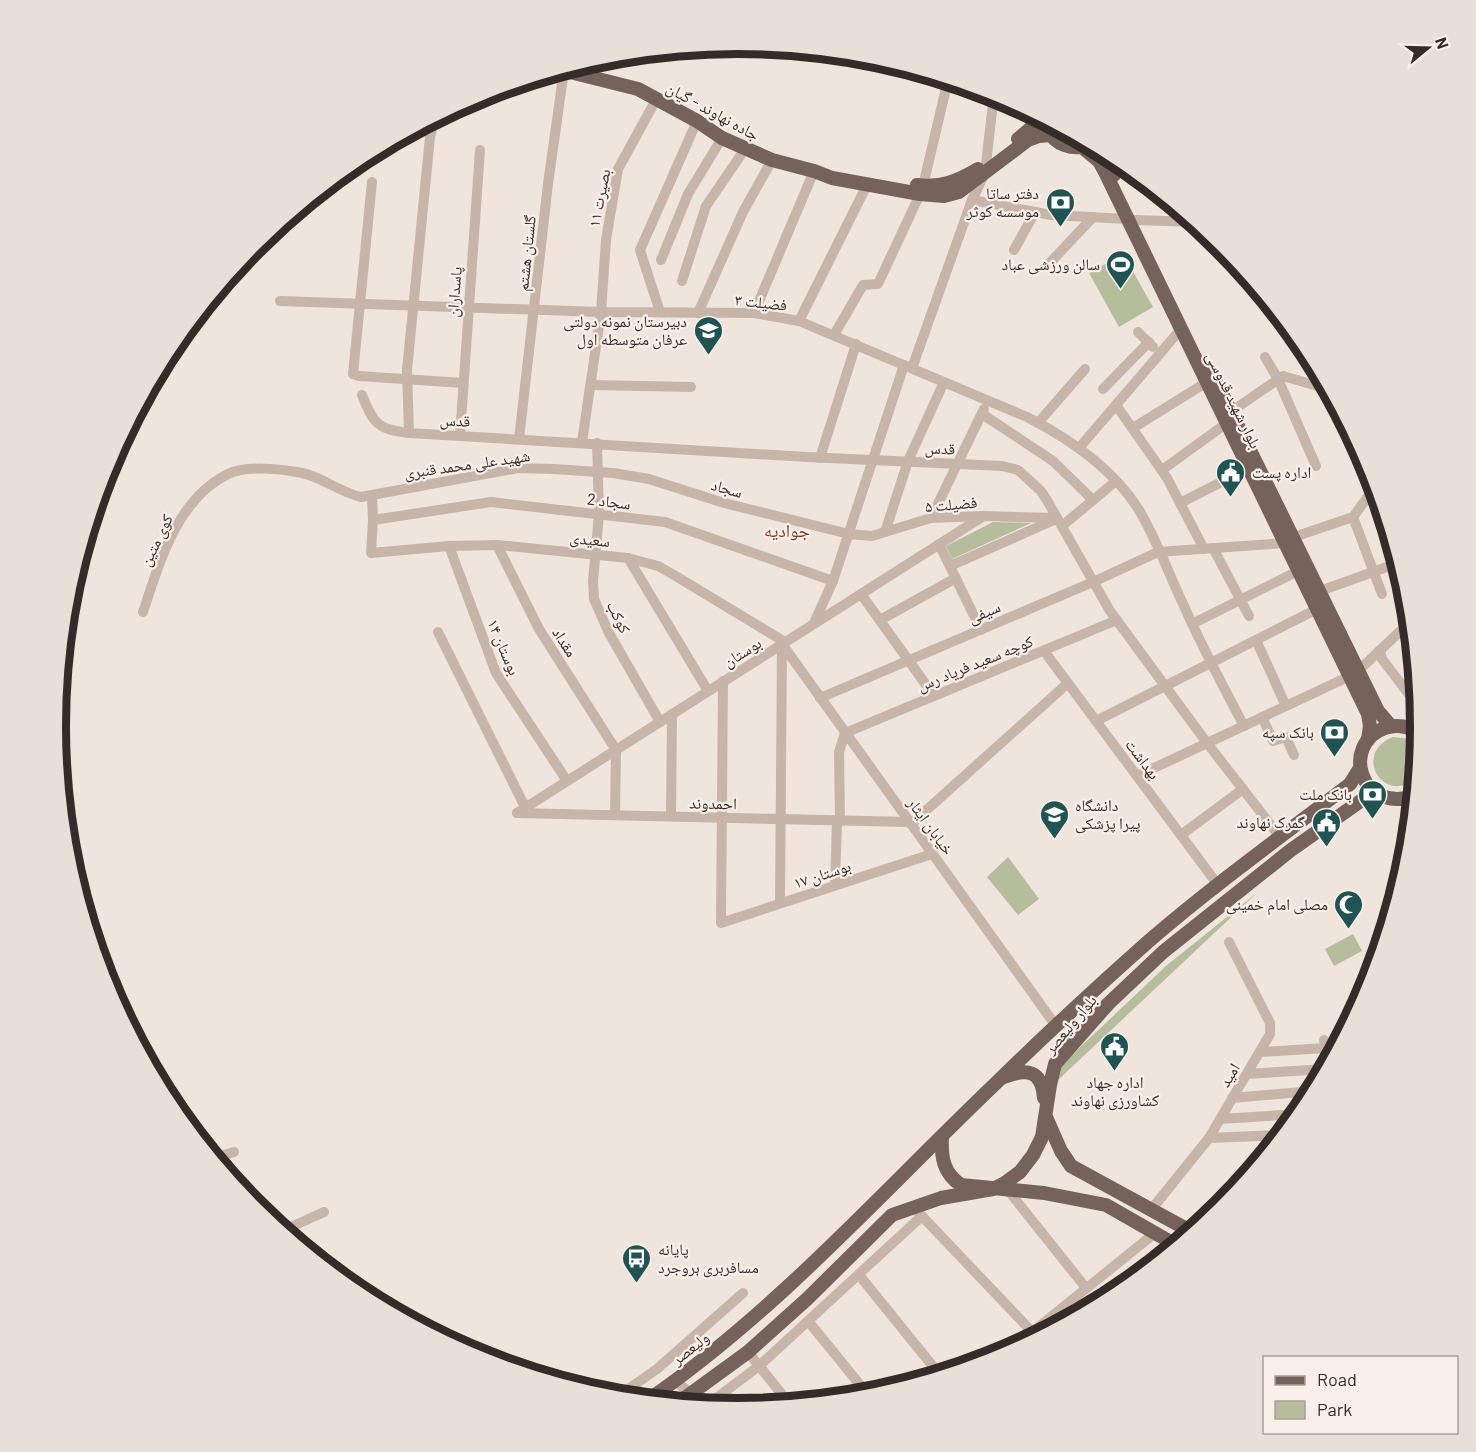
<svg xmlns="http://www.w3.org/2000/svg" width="1476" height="1452" viewBox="0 0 1476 1452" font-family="Barlow,'Noto Naskh Arabic',sans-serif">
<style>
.green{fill:#b5bd9d}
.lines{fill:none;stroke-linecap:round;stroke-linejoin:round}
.minor{stroke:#c7b5a9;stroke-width:10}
.major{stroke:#75625b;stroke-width:14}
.labels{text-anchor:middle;stroke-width:4.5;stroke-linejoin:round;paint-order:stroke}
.street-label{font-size:16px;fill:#352b28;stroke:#f8efe8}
.poi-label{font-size:16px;fill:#352b28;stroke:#f8efe8;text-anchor:end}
.neighbourhood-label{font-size:18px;fill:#7d3728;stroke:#f8efe8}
.rim{fill:none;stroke:#352b28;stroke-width:8}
</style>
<rect width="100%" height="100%" fill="#f0e5dc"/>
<g class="green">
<path d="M1123 254 1153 307 1119 327 1089 273Z"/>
<path d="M993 522 1031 523 952 559 946 546Z"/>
<path d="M1393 737 1409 739 1418 748 1415 779C1383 805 1352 753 1393 737Z"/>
<path d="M1008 857 1039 899 1018 915 987 877Z"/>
<path d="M1258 892 1057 1081 1056 1070 1166 966Z"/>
<path d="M1353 934 1362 951 1334 966 1325 949Z"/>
</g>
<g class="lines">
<g class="minor">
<path d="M845 54 947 85"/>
<path d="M372 182 353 374 359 376 463 383"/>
<path d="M923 186 948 80"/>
<path d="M972 200 1051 215 1127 219"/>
<path d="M1136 220 1195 222"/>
<path d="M1014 250 1035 212"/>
<path d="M661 260 688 194 722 138"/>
<path d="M1046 267 1093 217"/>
<path d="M682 281 706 206 745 149"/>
<path d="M280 301 601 312 754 313 799 321 1027 417C1070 439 1113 468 1139 510 1157 540 1169 575 1184 606 1202 647 1223 686 1244 726"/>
<path d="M660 312 640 250 697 121"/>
<path d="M698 313 743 212 772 160"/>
<path d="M754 313 814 171"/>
<path d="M799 321 867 185"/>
<path d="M1138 332 1153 347"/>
<path d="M834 335 863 285 878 284 920 194"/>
<path d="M1265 357 1278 379 1316 466"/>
<path d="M912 368 972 200 985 173 994 94"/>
<path d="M591 385 691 387"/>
<path d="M1103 389 1149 342"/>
<path d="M362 395C374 425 378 429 409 433L807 457 1002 466 1018 470 1041 491 1048 502 1110 611 1207 743 1280 837"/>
<path d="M1116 405 1167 478 1204 549"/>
<path d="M1232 411 1283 376 1328 389"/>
<path d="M982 414 1053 461 1093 500"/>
<path d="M1038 423 1085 369"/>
<path d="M1133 428 1207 382"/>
<path d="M409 433 407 370 430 137 435 118"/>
<path d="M460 435 480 150"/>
<path d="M519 439 548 184 564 70"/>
<path d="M582 442 601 312 606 240 618 169 657 98"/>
<path d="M597 443 599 514 593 581 594 599 609 633 660 722"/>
<path d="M1079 448 1181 329"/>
<path d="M820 458 856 344"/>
<path d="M1162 470 1227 423"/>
<path d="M372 495 373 520 371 553 449 546 497 545 628 558 658 566 674 575 785 642"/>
<path d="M1180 503 1249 468"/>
<path d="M1353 517 1382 594"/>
<path d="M931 518 984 409"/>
<path d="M373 520 491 502 665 522 833 581"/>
<path d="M1062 526 1116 481"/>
<path d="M885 532 908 461 944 382"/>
<path d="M1294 537 1353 517 1375 487"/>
<path d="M939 544 981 630"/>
<path d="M497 545 539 629 616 750 615 815"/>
<path d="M449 546 496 673 567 781"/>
<path d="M1213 548 1249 616"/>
<path d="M628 558 708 691"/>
<path d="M950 566 1054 520"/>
<path d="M1320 591 1398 563"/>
<path d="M861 594 934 696"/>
<path d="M143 612C160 561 177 499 228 474 246 465 283 469 302 473 322 477 339 492 361 497L518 468 554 469 613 473 649 479 724 503 849 534 872 536 931 518 983 516 1057 518"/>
<path d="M880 620 956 578"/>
<path d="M814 623 833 581 904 365"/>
<path d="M1192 624 1298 571"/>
<path d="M438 632 525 807"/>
<path d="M1256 640 1286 706"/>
<path d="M782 644 1056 1026"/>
<path d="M1380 650 1382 659 1418 706"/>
<path d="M1044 651 1218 885"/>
<path d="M1358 671 1410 622"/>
<path d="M723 681 721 923 932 854"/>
<path d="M820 698 1093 582 1158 552 1285 543"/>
<path d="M1262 717 1273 741 1286 737 1294 755"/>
<path d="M1096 721 1317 609"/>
<path d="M1137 776 1350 676"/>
<path d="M517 813 982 517"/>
<path d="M517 813 909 822"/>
<path d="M671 816 672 714"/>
<path d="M840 821 839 752 845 733 1117 620"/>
<path d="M911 824 1068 683"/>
<path d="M1181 835 1243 789"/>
<path d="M835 885 837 821"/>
<path d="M780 903 782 644"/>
<path d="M1324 1040 1329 1060"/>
<path d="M1260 1052 1326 1048"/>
<path d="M1247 1074 1325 1069"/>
<path d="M1232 1098 1313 1091"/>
<path d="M1220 1119 1298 1114"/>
<path d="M1209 1138 1281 1135"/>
<path d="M214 1158 234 1152"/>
<path d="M1007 1189 1086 1288"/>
<path d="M1151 1210 1209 1138 1270 1034V1023L1229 942"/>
<path d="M918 1212 1036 1336"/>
<path d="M282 1231 324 1212"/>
<path d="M859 1275 940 1375"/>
<path d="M809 1322 869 1396"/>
<path d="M748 1352 789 1403"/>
<path d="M1005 1354 1155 1233"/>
<path d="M675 1381 692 1394 702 1405"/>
<path d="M617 1397 657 1369 743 1293"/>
<path d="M707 1405 759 1366 922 1216"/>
</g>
<g class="major">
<path d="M562 70 638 89 697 121 722 138 772 160 814 171 832 178 920 194 944 196 959 192 1028 140 1039 136 1051 135"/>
<path d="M1047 129C1055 145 1073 151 1089 145"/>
<path d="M1018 139 1030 129 1040 117"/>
<path d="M1082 147 1099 161 1104 170 1368 714 1370 726 1368 740"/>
<path d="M1108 154 1110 165 1114 175"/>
<path d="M917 185C941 188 958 181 978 169"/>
<path d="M1212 373 1378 711 1391 726"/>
<path d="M1414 796C1360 814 1340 744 1385 728 1397 724 1409 726 1420 734"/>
<path d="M1004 1077C1027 1068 1042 1070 1044 1098"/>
<path d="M1046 1117 1061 1151 1071 1166 1192 1232"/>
<path d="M942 1137C941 1157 943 1173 961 1185L1044 1193 1106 1205 1176 1245"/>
<path d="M648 1400C777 1311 882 1192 995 1084 1045 1035 1097 987 1150 940 1214 885 1283 835 1350 784L1360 768"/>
<path d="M678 1403 748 1352 807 1299 892 1215 941 1198 993 1189 1005 1183 1020 1172 1033 1155 1042 1137 1050 1085 1055 1064 1108 1004 1163 952 1291 850 1362 800 1382 797"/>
</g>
</g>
<defs>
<symbol id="bank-pin" viewBox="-11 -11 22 30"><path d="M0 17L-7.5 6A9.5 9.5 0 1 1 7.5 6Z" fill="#215352" stroke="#f8efe8"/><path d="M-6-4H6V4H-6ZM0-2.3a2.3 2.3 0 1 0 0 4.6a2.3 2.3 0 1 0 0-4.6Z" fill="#fff"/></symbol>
<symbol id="stadium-pin" viewBox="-11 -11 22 30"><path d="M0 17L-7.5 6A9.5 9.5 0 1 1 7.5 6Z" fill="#215352" stroke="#f8efe8"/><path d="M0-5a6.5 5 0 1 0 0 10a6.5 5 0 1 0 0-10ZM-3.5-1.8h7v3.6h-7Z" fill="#fff"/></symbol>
<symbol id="school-pin" viewBox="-11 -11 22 30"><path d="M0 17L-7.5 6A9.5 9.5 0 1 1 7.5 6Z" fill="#215352" stroke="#f8efe8"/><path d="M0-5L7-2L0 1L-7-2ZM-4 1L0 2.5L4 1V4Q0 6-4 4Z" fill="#fff"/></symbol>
<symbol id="civic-pin" viewBox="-11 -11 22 30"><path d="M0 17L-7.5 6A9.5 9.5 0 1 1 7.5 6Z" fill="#215352" stroke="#f8efe8"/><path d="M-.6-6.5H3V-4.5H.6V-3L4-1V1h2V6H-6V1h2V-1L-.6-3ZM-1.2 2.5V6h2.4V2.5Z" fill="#fff"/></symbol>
<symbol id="university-pin" viewBox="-11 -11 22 30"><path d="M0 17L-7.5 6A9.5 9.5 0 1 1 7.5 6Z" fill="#215352" stroke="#f8efe8"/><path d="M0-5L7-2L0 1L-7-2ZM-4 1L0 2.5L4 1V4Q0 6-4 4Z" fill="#fff"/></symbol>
<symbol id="mosque-pin" viewBox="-11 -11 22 30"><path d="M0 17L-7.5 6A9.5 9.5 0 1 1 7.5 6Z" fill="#215352" stroke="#f8efe8"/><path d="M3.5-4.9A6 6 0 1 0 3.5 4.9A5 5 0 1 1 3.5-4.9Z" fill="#fff"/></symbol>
<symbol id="bus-pin" viewBox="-11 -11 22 30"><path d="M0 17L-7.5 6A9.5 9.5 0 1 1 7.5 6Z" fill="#215352" stroke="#f8efe8"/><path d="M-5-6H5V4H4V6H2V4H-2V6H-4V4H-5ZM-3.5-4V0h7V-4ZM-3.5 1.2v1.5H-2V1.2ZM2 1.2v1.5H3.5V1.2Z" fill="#fff"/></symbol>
</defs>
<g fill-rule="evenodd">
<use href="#bank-pin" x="1044" y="186" width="33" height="45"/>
<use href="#stadium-pin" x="1104" y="248" width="33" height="45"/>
<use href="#school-pin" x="692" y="314" width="33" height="45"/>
<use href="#civic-pin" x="1214" y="456" width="33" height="45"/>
<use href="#bank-pin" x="1318" y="716" width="33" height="45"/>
<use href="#bank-pin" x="1356" y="778" width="33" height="45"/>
<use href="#university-pin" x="1038" y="798" width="33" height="45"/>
<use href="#civic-pin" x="1310" y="806" width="33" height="45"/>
<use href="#mosque-pin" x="1332" y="888" width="33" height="45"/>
<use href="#civic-pin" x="1098" y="1030" width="33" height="45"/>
<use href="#bus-pin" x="620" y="1242" width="33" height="45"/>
</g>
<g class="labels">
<g class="street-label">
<text transform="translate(713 111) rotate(29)" y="6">جاده نهاوند - گیان</text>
<text transform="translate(599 198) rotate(-79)" y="6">بصیرت ۱۱</text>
<text transform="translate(526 253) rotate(-84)" y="6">گلستان هشتم</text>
<text transform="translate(454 292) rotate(-86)" y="6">پاسداران</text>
<text transform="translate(761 302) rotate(6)" y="6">فضیلت ۳</text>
<text transform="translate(1234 400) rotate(64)" y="6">بلوار شهید قدوسی</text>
<text transform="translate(455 420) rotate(3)" y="6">قدس</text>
<text transform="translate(940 448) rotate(2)" y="6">قدس</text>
<text transform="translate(467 464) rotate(-8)" y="6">شهید علی محمد قنبری</text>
<text transform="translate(727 488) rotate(16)" y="6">سجاد</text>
<text transform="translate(609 501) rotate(7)" y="6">سجاد 2</text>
<text transform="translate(951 504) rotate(-5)" y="6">فضیلت ۵</text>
<text transform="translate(590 539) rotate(6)" y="6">سعیدی</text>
<text transform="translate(156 540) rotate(-64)" y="6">کوی متین</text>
<text transform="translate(984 612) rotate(-23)" y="6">سیفی</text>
<text transform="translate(619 617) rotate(64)" y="6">کوکب</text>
<text transform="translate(565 642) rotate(57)" y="6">مقداد</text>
<text transform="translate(504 647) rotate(67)" y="6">بوستان ۱۴</text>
<text transform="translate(742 652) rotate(-32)" y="6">بوستان</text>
<text transform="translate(975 663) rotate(-22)" y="6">کوچه سعید فریاد رس</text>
<text transform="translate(1143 759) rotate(53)" y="6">بهداشت</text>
<text transform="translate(713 803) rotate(1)" y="6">احمدوند</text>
<text transform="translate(931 826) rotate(54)" y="6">خیابان ایثار</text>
<text transform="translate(822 874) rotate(-18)" y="6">بوستان ۱۷</text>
<text transform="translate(1070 1024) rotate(-50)" y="6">بلوار ولیعصر</text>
<text transform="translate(1229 1075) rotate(-59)" y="6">امید</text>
<text transform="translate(690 1348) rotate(-38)" y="6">ولیعصر</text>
</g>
<g class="poi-label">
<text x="1039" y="199">دفتر ساتا<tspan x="1039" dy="18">موسسه کوثر</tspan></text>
<text x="1100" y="270">سالن ورزشی عباد</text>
<text x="687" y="327">دبیرستان نمونه دولتی<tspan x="687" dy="18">عرفان متوسطه اول</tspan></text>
<text x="1252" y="478" text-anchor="start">اداره پست</text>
<text x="1314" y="738">بانک سپه</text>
<text x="1352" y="800">بانک ملت</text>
<text x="1075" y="811" text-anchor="start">دانشگاه<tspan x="1075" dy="18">پیرا پزشکی</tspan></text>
<text x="1305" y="828">گمرک نهاوند</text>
<text x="1328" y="910">مصلی امام خمینی</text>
<text x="1115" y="1088" text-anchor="middle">اداره جهاد<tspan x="1115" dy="18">کشاورزی نهاوند</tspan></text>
<text x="658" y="1255" text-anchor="start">پایانه<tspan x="658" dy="18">مسافربری بروجرد</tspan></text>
</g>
<g class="neighbourhood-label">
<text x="787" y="537">جوادیه</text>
</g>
</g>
<path d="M0 0H1476V1452H0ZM66 726a672 672 0 1 1 1344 0a672 672 0 1 1-1344 0Z" fill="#e8dfd9" fill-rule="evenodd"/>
<path class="rim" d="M66 726a672 672 0 1 1 1344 0a672 672 0 1 1-1344 0Z"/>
<rect x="1263" y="1356" width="195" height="78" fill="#f8efe8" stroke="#aaa19b" stroke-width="1.5"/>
<rect x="1275" y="1376" width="30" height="9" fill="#75625b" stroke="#aaa19b" stroke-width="1.5"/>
<text x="1317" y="1386" font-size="18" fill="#352b28">Road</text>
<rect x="1275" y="1401" width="30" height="18" fill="#b5bd9d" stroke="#aaa19b" stroke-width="1.5"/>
<text x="1317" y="1416" font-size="18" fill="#352b28">Park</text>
<g transform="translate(1428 48) rotate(71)" stroke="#f8efe8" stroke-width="4.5" paint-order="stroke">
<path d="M0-4.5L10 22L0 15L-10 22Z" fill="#352b28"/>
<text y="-9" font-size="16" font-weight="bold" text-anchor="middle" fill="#352b28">N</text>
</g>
</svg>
